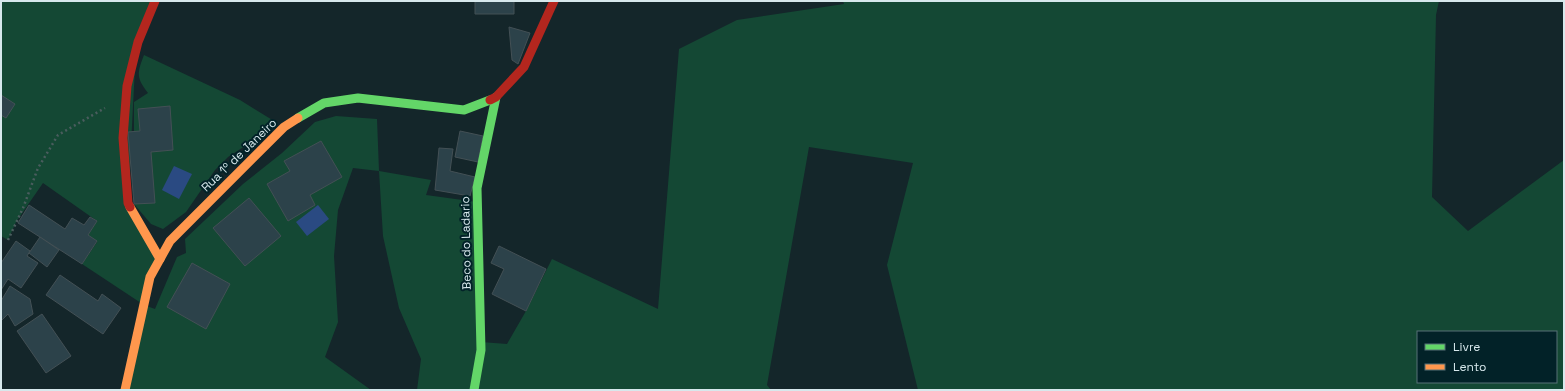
<svg xmlns="http://www.w3.org/2000/svg" width="1565" height="391" viewBox="0 0 1565 391" font-family="'Space Grotesk',sans-serif">
<style>
.green{fill:#144834;fill-rule:evenodd}
.water{fill:#2a4a82}
.building{fill:#2c424a;stroke:#435055}
.lines{fill:none;stroke-linecap:round;stroke-linejoin:round}
.path{stroke:#4a5d5e;stroke-width:2.5;stroke-dasharray:2 3;stroke-linecap:butt}
.fast{stroke:#63d668;stroke-width:9}
.slow{stroke:#ff974d;stroke-width:9}
.jam{stroke:#b3261e;stroke-width:9}
.labels{text-anchor:middle;stroke-width:4;stroke-linejoin:round;paint-order:stroke}
.street-label{font-size:12px;fill:#d7e8ec;stroke:#022228}
</style>
<rect width="100%" height="100%" fill="#14262a"/>
<g class="green">
<path d="M1 1H155L136 48 128 203 160 259 144 305 155 309 177 257 186 253 185 239 243 184 282 153 315 122 336 116 377 119 379 171 431 180 426 195 477 202 481 342 507 344 526 311 552 259 658 309 679 49 737 20 844 4 843 1H1439L1436 15 1432 197 1468 231 1564 160V390H918L887 265 913 163 809 147 767 385 771 390H417L421 359 399 308 383 236 379 171 353 168 338 210 334 256 338 322 325 357 371 390H125L144 305 82 264 97 242 88 235 97 221 43 183 16 222 8 240 1 236ZM1418 332H1556V382H1418Z"/>
<path d="M144 55 240 100 274 121 245 146 228 157 215 170 186 212 163 229 151 224 134 204V102L148 93C136 78 137 73 144 55Z"/>
</g>
<g class="water">
<path d="M174 166 192 174 179 199 162 190Z"/>
<path d="M318 205 329 219 307 236 296 222Z"/>
</g>
<g class="building">
<path d="M475 1H512L514 2V14H475Z"/>
<path d="M509 27 530 33 518 64 512 60Z"/>
<path d="M1 95 15 104 6 118 1 115Z"/>
<path d="M170 106 173 150 151 152 155 203 134 204 128 132 140 131 138 109Z"/>
<path d="M460 131 483 136 478 162 455 157Z"/>
<path d="M321 141 342 177 310 195 315 205 288 221 267 184 290 171 284 161Z"/>
<path d="M439 148 453 149 450 171 475 177 470 196 435 190Z"/>
<path d="M249 198 281 236 245 266 213 228Z"/>
<path d="M29 205 65 229 72 218 84 225 90 217 97 221 88 235 97 241 82 264 18 223Z"/>
<path d="M40 237 59 250 47 267 29 253Z"/>
<path d="M16 241 30 251 27 256 38 263 21 288 8 279 1 290V263Z"/>
<path d="M499 246 546 269 526 311 492 294 504 269 491 263Z"/>
<path d="M192 263 230 284 206 329 167 307Z"/>
<path d="M60 275 98 301 102 294 121 308 103 334 46 295Z"/>
<path d="M10 286 30 299 33 314 15 326 8 314 1 321V301Z"/>
<path d="M42 314 71 356 46 373 17 331Z"/>
</g>
<g class="lines">
<path class="path" d="M8 240 23 208 38 168 58 135 105 108"/>
<g class="fast">
<path d="M298 118 324 103 358 98 464 110 490 100"/>
<path d="M474 390 481 350 477 188 496 97"/>
</g>
<g class="slow">
<path d="M130 207 160 259"/>
<path d="M125 390 150 277 170 241 284 127 298 118"/>
</g>
<g class="jam">
<path d="M490 100 496 97 524 67 554 1"/>
<path d="M130 207 128 203 123 138 127 86 138 42 155 1"/>
</g>
</g>
<g class="labels">
<g class="street-label">
<text transform="translate(239 155) rotate(-44)" y="4">Rua 1º de Janeiro</text>
<text transform="translate(466 243) rotate(-91)" y="4">Beco do Ladario</text>
</g>
</g>
<rect width="1565" height="391" fill="none" stroke="#d7e8ec" stroke-width="4"/>
<rect x="1417" y="331" width="140" height="52" fill="#022228" stroke="#577176"/>
<rect x="1425" y="344" width="20" height="6" fill="#63d668" stroke="#577176"/>
<text x="1453" y="351" font-size="12" fill="#d7e8ec">Livre</text>
<rect x="1425" y="364" width="20" height="6" fill="#ff974d" stroke="#577176"/>
<text x="1453" y="371" font-size="12" fill="#d7e8ec">Lento</text>
</svg>
